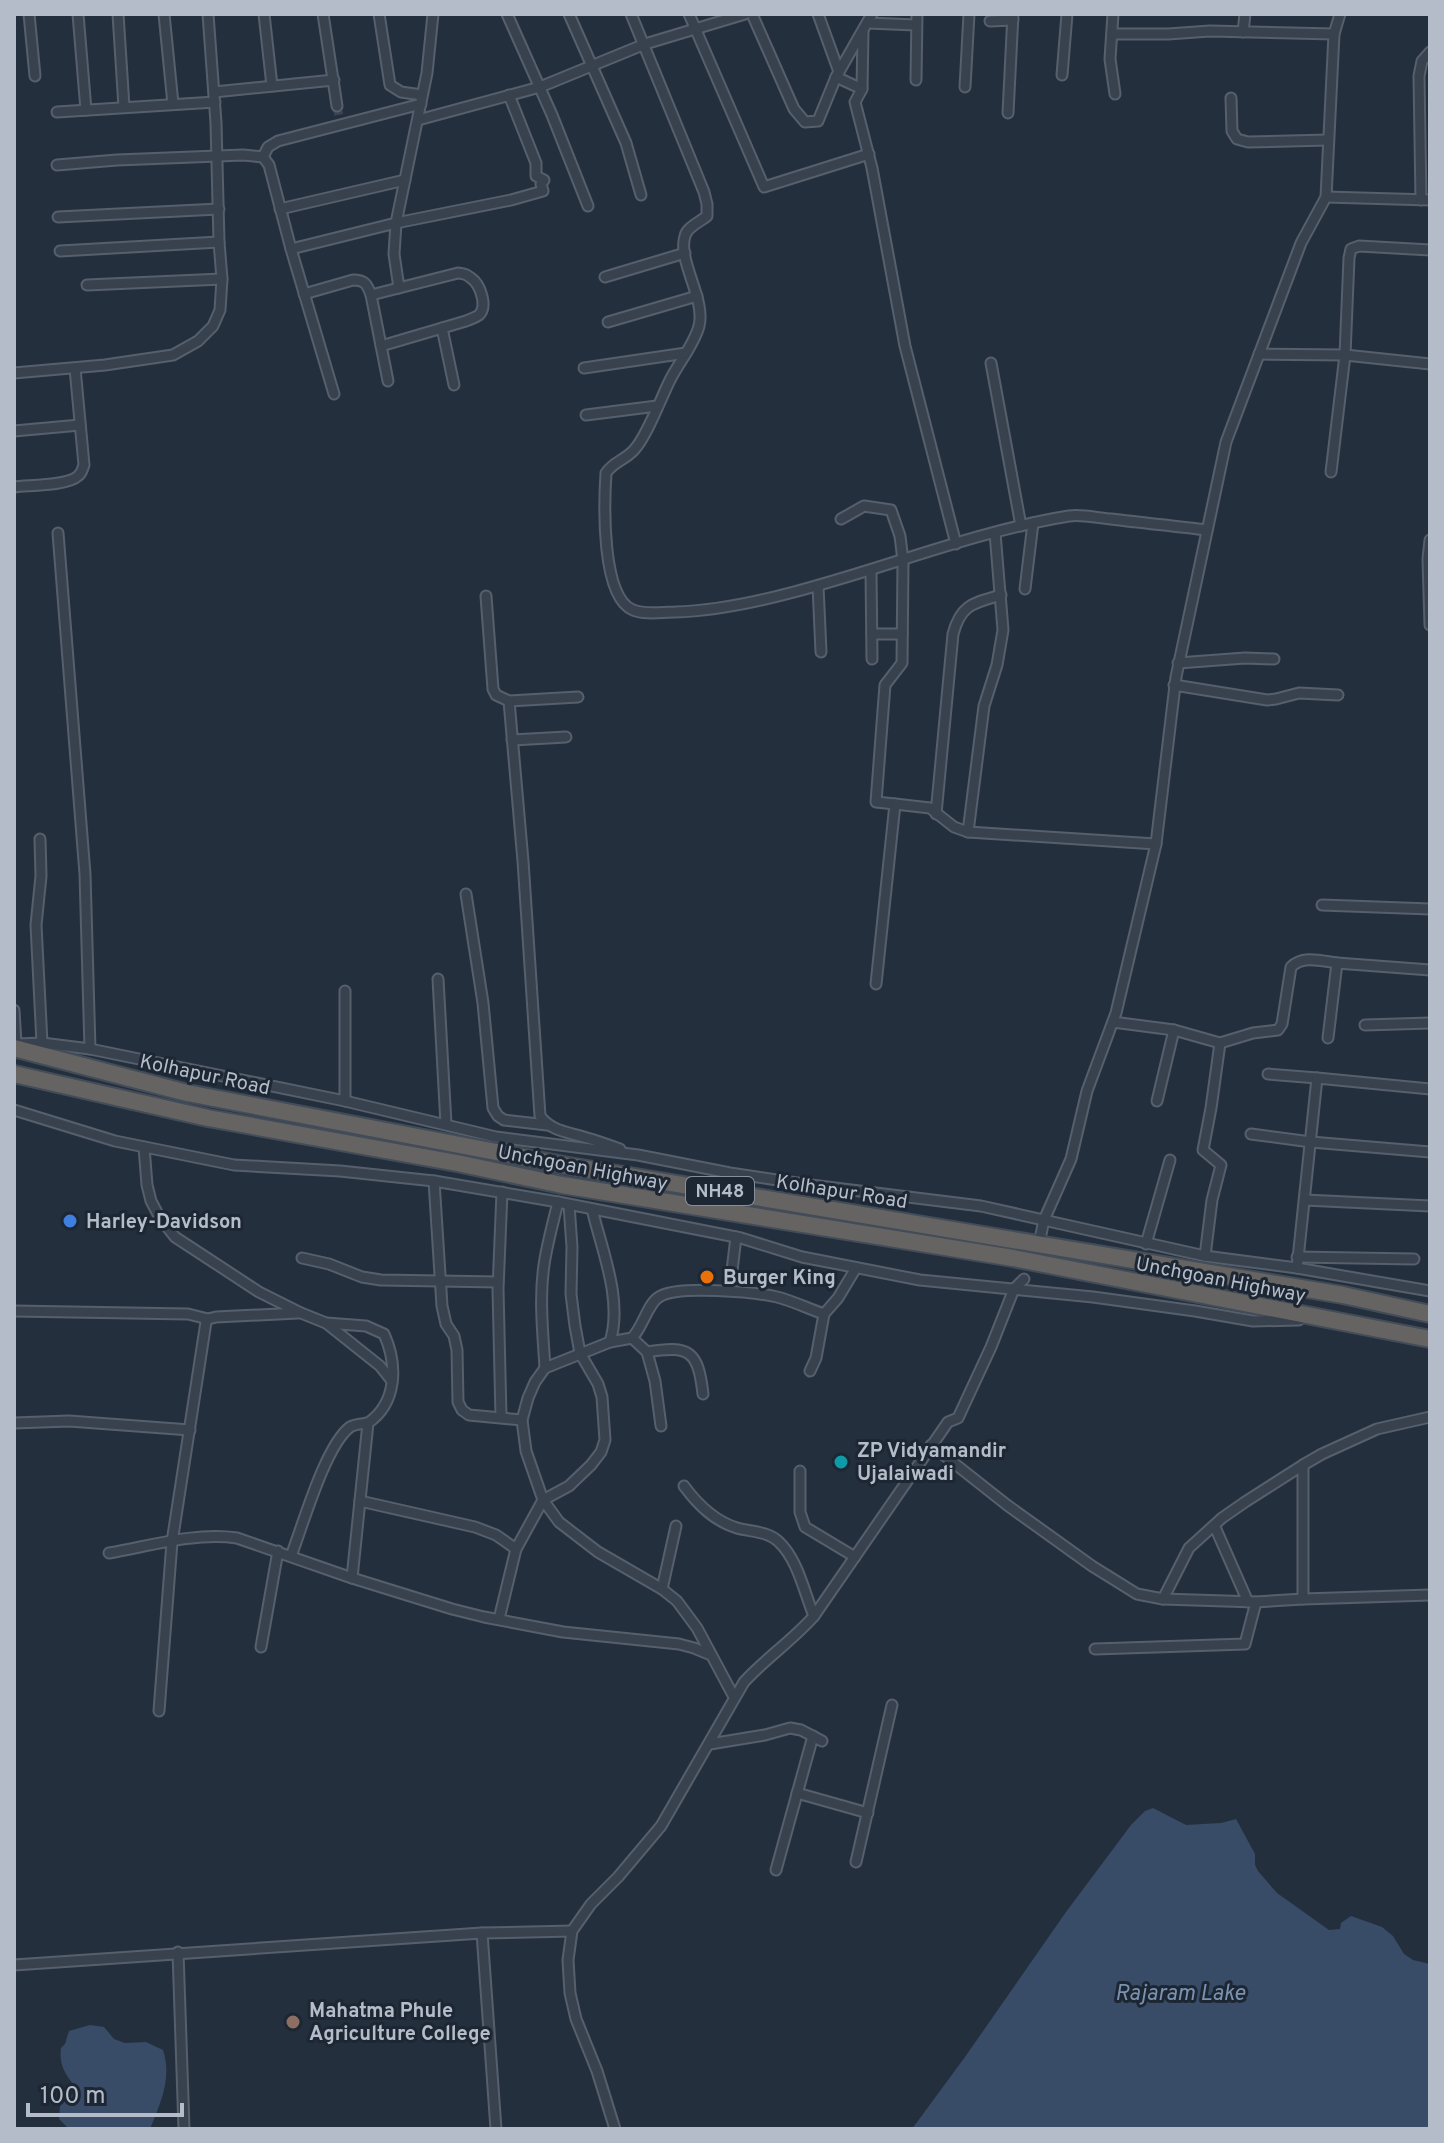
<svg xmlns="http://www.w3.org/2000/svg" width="1444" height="2143" viewBox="0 0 1444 2143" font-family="Overpass,sans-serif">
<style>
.water{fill:#394c67}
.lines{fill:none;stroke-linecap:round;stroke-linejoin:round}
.minor-tunnel{stroke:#3a4453;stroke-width:9;stroke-dasharray:9 4.5;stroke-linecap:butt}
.minor-casing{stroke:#565f6c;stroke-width:13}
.trunk-casing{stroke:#434c59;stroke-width:20}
.minor{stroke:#38414e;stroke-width:9}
.trunk{stroke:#656462;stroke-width:16}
.shop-dot{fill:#3f7fe0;stroke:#1d2633;stroke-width:3}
.food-dot{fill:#e8710a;stroke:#1d2633;stroke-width:3}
.culture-dot{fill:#0f9aa8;stroke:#1d2633;stroke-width:3}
.education-dot{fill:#8d6e63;stroke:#1d2633;stroke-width:3}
.labels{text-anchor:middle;stroke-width:6;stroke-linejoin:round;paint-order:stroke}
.shield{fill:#1d2633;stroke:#878f9c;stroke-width:2}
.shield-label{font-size:18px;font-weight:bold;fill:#b4bcc9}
.street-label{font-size:20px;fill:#b4bcc9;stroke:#1d2633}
.poi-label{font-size:20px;font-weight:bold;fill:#b4bcc9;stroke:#1d2633;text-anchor:start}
.water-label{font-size:22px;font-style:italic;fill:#7c92b1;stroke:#1d2633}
</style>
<rect width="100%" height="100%" fill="#242f3e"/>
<g class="water">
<path d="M1153 1808 1186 1825 1221 1823 1236 1819 1255 1854V1865L1258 1871 1277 1893 1329 1930 1340 1929 1341 1923 1351 1916 1382 1927 1393 1936 1404 1954 1413 1960 1430 1964V2129H912L965 2057 1066 1912 1131 1825 1145 1811Z"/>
<path d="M90 2025 104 2027 114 2039 125 2043 146 2042 163 2050C172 2078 161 2102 150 2129H73L67 2127 59 2119 60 2106 73 2094 74 2085C64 2073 59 2063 61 2048L65 2044 69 2031Z"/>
</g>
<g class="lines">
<path class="minor-tunnel" d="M337 106 340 121"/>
<defs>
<g id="minor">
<path d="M29 14 35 76"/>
<path d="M78 14 86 110"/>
<path d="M118 14 124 107"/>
<path d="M164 14 173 104"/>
<path d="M264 14 272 86"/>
<path d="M323 14 337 106"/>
<path d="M379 14 390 85 401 92 422 95"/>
<path d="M507 14 552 115 588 206"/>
<path d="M569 14 626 143 641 195"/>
<path d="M631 14 704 192 707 204V216C700 222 687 227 685 236 677 260 706 299 699 326 694 345 679 362 670 380 661 398 647 436 634 450 625 460 613 462 606 473 604 503 601 597 633 610 645 615 662 612 675 612 715 611 756 602 794 592 886 568 976 531 1069 516 1082 514 1097 518 1111 519 1143 523 1175 526 1207 530"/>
<path d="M689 14 764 187 869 154"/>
<path d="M752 14 794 109 805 122 818 121 836 77 872 14"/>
<path d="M818 14 839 72"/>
<path d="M1113 14 1110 59 1115 94"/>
<path d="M990 21 1013 20"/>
<path d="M868 23 916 25"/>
<path d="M863 31 862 89 855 102 872 168 905 346 956 544"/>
<path d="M1243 32 1245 14"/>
<path d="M1112 34H1168L1210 31 1334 34"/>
<path d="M1062 75 1067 14"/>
<path d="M836 77 862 89"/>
<path d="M916 80 917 14"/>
<path d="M965 87 969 14"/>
<path d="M214 92 334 80"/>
<path d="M1231 98 1232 131 1237 139 1248 142 1328 140"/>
<path d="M57 112 215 102"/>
<path d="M1008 113 1013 14"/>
<path d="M418 120 540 87 645 44 745 14"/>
<path d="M263 157 268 147 278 141 421 104"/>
<path d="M57 165 117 160 243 155 263 157 269 165 291 249 334 394"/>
<path d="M1326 197 1430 200"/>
<path d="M1421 200 1419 76 1422 61 1430 52"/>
<path d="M280 209 405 180"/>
<path d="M58 217 219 209"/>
<path d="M291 249 396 223 511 200 543 191 541 184 544 180 536 176V163L509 95"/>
<path d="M60 251 219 242"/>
<path d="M605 277 685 253"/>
<path d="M87 285 222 279"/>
<path d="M399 288 394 254 396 223 427 73 433 14"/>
<path d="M304 294 353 280C365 280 367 284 371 295L388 381"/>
<path d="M371 295 458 273C465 274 466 274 471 278 480 284 488 306 479 315 475 318 470 319 466 321L381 346"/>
<path d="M608 322 697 296"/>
<path d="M442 328 454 385"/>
<path d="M1259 354 1345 355 1430 364"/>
<path d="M991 363 1021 526"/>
<path d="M584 368 686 353"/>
<path d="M14 373 105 365 173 355 198 341 213 326 220 310 222 279 219 242 216 123 208 14"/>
<path d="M586 415 657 406"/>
<path d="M14 431 80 425"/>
<path d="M1331 472 1345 355 1349 258 1351 249 1359 246 1430 250"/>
<path d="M14 487C29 485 67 486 78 476 82 473 82 470 84 465L75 368"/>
<path d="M841 519 864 506 891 510 900 536 903 561 902 663 885 685 876 802 895 804 876 984"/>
<path d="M58 533 85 874 90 1049"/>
<path d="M1430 540 1428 559 1430 625"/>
<path d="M871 571 872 659"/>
<path d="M818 586 821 652"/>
<path d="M1025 589 1033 523"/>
<path d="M486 596 493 689 496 695 509 701 578 697"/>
<path d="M872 634H902"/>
<path d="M1178 663 1245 658 1274 659"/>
<path d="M1174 685 1267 700 1276 699 1299 693 1338 695"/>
<path d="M509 701 523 861 540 1116C552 1132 569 1132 587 1138 598 1141 609 1145 620 1149"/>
<path d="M512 740 566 737"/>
<path d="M895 804 930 808 954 827 968 832 1156 844"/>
<path d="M936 814 953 634C961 604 974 603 1001 595"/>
<path d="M968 832 984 706 997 665 1003 630 995 533"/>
<path d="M40 839 41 876 36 925 42 1043"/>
<path d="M466 894 483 1003 493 1108 498 1116 504 1120 547 1125"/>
<path d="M1322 905 1430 909"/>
<path d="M1337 963 1430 970"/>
<path d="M438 979 446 1124"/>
<path d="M14 1010 16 1044"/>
<path d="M1113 1022 1174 1030 1220 1043 1211 1108 1203 1150 1221 1165 1212 1200 1205 1256"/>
<path d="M1365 1025 1430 1023"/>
<path d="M1220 1043 1253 1033 1278 1030 1282 1024 1291 967C1303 955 1321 961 1337 963L1328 1038"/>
<path d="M17 1044 42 1043 90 1049 345 1101 496 1137 638 1155 730 1173 811 1185 981 1206 1205 1256 1297 1268 1430 1291"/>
<path d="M1268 1074 1317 1078"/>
<path d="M345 1101V991"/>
<path d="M1157 1101 1174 1030"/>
<path d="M14 1110 115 1141 234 1165 340 1171 434 1181 558 1202 741 1238 802 1257 920 1280 1093 1297 1195 1311 1253 1321 1299 1320"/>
<path d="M1251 1134 1311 1142 1430 1152"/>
<path d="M144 1147 147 1185 151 1201 160 1218 175 1237 259 1292 301 1313 326 1323 366 1326 384 1334C398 1365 397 1403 368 1423L352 1578"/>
<path d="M434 1181 442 1306 446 1324 454 1336 457 1350 458 1402 462 1410 469 1415 522 1420"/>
<path d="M1305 1200 1430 1206"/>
<path d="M592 1209C602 1251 623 1300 610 1342"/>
<path d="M1040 1239 1044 1220 1071 1159 1087 1091 1116 1013 1156 844 1176 677 1226 442 1301 243 1326 197 1334 34 1340 14"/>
<path d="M1146 1244 1170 1160"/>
<path d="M1297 1257 1414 1259"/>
<path d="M302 1258 329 1264 362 1277 381 1280 498 1282"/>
<path d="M1297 1268 1317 1078 1430 1089"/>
<path d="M731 1279 736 1237"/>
<path d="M14 1311 188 1314 208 1319"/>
<path d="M326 1323 380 1366 392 1381"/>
<path d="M632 1338 647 1352 655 1381 661 1426"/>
<path d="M647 1352C690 1345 698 1351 703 1394"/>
<path d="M545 1368C543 1334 539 1299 544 1265 547 1244 553 1223 558 1202"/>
<path d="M810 1371 816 1358 824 1314 838 1298 856 1268"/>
<path d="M501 1417 498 1289 502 1192"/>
<path d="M1430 1417 1377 1429 1322 1454 1303 1465V1599L1430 1595"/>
<path d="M14 1423 69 1421 190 1430"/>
<path d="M931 1445 1007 1505 1092 1566 1137 1594 1163 1599 1256 1602 1303 1599"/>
<path d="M800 1471V1512L805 1527 855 1557"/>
<path d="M684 1486C698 1505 714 1521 737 1528 751 1532 768 1531 779 1542 798 1560 804 1592 814 1616"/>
<path d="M360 1501 475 1527 496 1535 516 1549"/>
<path d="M1215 1527 1248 1602"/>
<path d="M109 1553C150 1546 195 1532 237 1538L352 1578 452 1609 484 1617 563 1632 679 1644 694 1648 711 1655"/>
<path d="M291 1556C303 1525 325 1446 350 1427 355 1424 362 1424 368 1423"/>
<path d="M662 1589 676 1526"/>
<path d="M1163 1599 1189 1548 1222 1518 1245 1502 1303 1465"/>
<path d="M499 1619 516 1549 543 1500 569 1486 591 1465 601 1452 605 1440 602 1397 598 1384 580 1353 575 1326 571 1294 572 1247 569 1205"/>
<path d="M261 1647 278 1551"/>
<path d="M1095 1649 1245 1644 1256 1602"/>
<path d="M734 1697 697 1628 677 1601 662 1589 598 1552 559 1522 543 1500 526 1451 522 1420 528 1398 535 1382 545 1368 610 1342 632 1338C643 1327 648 1303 659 1297 677 1285 755 1292 777 1297 793 1301 809 1309 824 1314"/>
<path d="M159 1711 172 1542 206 1322 208 1319 216 1317 298 1313"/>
<path d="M710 1744 765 1735 790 1728 801 1730 822 1741"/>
<path d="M797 1793 868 1813"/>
<path d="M856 1862 892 1705"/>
<path d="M776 1870 813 1736"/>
<path d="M482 1933 496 2129"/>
<path d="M178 1952 184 2129"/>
<path d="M14 1965 482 1933 572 1931"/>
<path d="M615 2129 597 2071 576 2019 570 1993 568 1960 572 1931 591 1904 618 1877 661 1826 744 1682C766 1658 793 1640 814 1616L948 1422 958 1418 991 1347 1014 1289 1024 1279"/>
</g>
<g id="trunk">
<path d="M14 1048 187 1093 569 1166 1343 1295 1430 1314"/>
<path d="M14 1074 208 1118 457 1163 562 1185 1013 1258 1430 1339"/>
</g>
</defs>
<use href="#minor" class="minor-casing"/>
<use href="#trunk" class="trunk-casing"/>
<use href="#minor" class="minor"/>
<use href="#trunk" class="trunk"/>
</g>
<circle class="shop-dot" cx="70" cy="1221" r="8"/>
<circle class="food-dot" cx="707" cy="1277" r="8"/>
<circle class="culture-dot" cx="841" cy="1462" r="8"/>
<circle class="education-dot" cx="293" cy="2022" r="8"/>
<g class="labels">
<rect class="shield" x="686" y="1177" width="68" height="28" rx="6"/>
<g class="shield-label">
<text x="720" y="1197">NH48</text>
</g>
<g class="street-label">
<text transform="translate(205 1074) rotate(12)" y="7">Kolhapur Road</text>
<text transform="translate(583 1167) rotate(11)" y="7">Unchgoan Highway</text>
<text transform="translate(842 1191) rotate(9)" y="7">Kolhapur Road</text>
<text transform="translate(1221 1279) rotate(11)" y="7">Unchgoan Highway</text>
</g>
<g class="poi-label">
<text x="86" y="1228">Harley-Davidson</text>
<text x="723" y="1284">Burger King</text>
<text x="857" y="1457">ZP Vidyamandir<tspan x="857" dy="23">Ujalaiwadi</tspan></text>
<text x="309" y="2017">Mahatma Phule<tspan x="309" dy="23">Agriculture College</tspan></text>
</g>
<g class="water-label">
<text x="1180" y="2000">Rajaram Lake</text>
</g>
</g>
<rect width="1444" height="2143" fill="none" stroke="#b4bcc9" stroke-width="32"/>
<path d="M28 2103v12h154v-12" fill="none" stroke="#b4bcc9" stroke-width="4"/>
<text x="40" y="2103" font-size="24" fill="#b4bcc9" stroke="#1d2633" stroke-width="6" paint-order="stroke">100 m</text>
</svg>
